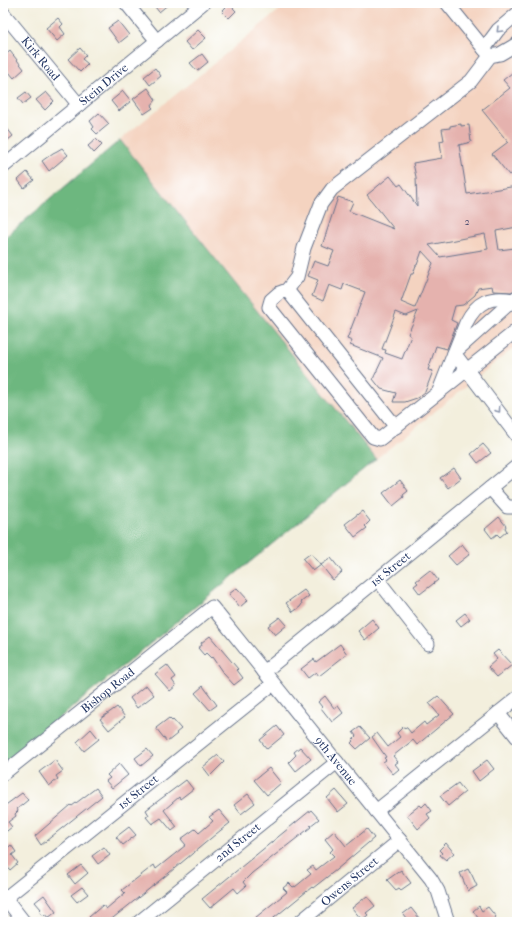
<svg xmlns="http://www.w3.org/2000/svg" width="520" height="925" viewBox="0 0 520 925" font-family="'IM FELL French Canon',serif">
<style>
.built{fill:#f4d3c0}
.forest{fill:#6db77f;stroke:#44736e}
.building{fill:#e5b2ae;fill-rule:evenodd}
.lines{fill:none;stroke-linecap:round;stroke-linejoin:round}
.minor-casing{stroke:#67728a;stroke-width:15}
.minor{stroke:#fff;stroke-width:13}
.oneway{stroke:#8d97ae}
.labels{text-anchor:middle;stroke-width:3;stroke-linejoin:round;paint-order:stroke}
.number-label{font-size:10px;fill:#4e5072}
.street-label{font-size:12px;fill:#1b2f5e;stroke:#fff}
</style>
<rect width="100%" height="100%" fill="#fff"/>
<filter id="ink" filterUnits="userSpaceOnUse"><feTurbulence type="fractalNoise" baseFrequency=".025" numOctaves="2"/><feDisplacementMap in="SourceGraphic" scale="8" xChannelSelector="R" yChannelSelector="G"/><feConvolveMatrix kernelMatrix="1 2 1 2 8 2 1 2 1" color-interpolation-filters="sRGB"/></filter>
<filter id="wash" filterUnits="userSpaceOnUse"><feTurbulence type="fractalNoise" baseFrequency=".012" numOctaves="4" result="noise"/><feDisplacementMap in="SourceGraphic" scale="16" xChannelSelector="R" yChannelSelector="G"/><feGaussianBlur stdDeviation="0.9" result="paint"/><feColorMatrix in="noise" values="0 0 0 0 0 0 0 0 0 0 0 0 0 0 0 0 0 1.4 0 .05"/><feComposite in="paint" operator="in"/></filter>
<g filter="url(#wash)">
<rect width="100%" height="100%" fill="#f3efdd"/>
<path class="built" d="M288 3H517V345L376 459 120 140Z"/>
<path class="forest" d="M120 140 376 459 3 764V239Z"/>
<g id="blocks">
<g class="building">
<path d="M152 3H170L159 12Z"/>
<path d="M229 4 236 11 229 18 222 11Z"/>
<path d="M58 18 63 24 60 27 65 34 57 41 46 28Z"/>
<path d="M118 21 129 35 119 43 108 28Z"/>
<path d="M198 30 206 38 192 50 185 42Z"/>
<path d="M80 48 86 55 82 59 88 64 80 72 68 59Z"/>
<path d="M10 51 24 69 14 78 3 65V57Z"/>
<path d="M202 54 208 62 197 71 190 63Z"/>
<path d="M155 68 161 76 150 85 144 77Z"/>
<path d="M517 69V169L509 175 492 154 508 142 482 110 510 88 503 80Z"/>
<path d="M148 88 156 100 151 106 153 108 144 114 133 99Z"/>
<path d="M123 91 131 101 119 111 111 101Z"/>
<path d="M26 92 31 98 23 104 18 98Z"/>
<path d="M46 92 54 101 45 110 36 100Z"/>
<path d="M99 113 109 124 97 134 92 129 94 127 90 121Z"/>
<path d="M3 123 13 136 3 144Z"/>
<path d="M461 124V126L469 125 471 142 459 145 467 194 517 186V227L496 231 499 250 515 248 517 260V289L511 292 493 291 492 286 478 288 475 295 463 305 455 306 451 320 457 323 447 349 436 346 428 370 433 371 425 392 417 398 405 402H393L396 393 381 389 373 379 383 358 350 345 352 341 347 339 365 292 344 284 342 290 329 285 323 301 312 296 318 280 308 276 314 261 328 266 334 251 322 246 338 197 353 202 349 211 394 229 367 195 390 176 398 186 401 184 417 206 416 177 413 163 442 158 440 141 444 140 442 129 450 128V126ZM485 234 488 249 440 257 429 245ZM422 251 433 263 415 308 401 302 411 274H413L416 265H417ZM418 311 408 334 411 336 402 359 385 353 386 350 382 349 396 312 406 316Z"/>
<path d="M96 139 102 145 94 153 88 146Z"/>
<path d="M62 148 68 155 49 171 42 161 53 153 57 151Z"/>
<path d="M27 172 34 180 24 188 18 180Z"/>
<path d="M483 444 491 453 478 463 471 454Z"/>
<path d="M454 468 461 478 448 488 440 478Z"/>
<path d="M400 480 408 491 403 495 404 497 393 506 383 493Z"/>
<path d="M362 511 370 521 365 526 367 528 355 537 345 524Z"/>
<path d="M499 517 506 526 505 528 507 531 500 537 497 534 492 538 485 529Z"/>
<path d="M462 544 470 554 456 565 448 556Z"/>
<path d="M311 553 321 565 313 571 303 559Z"/>
<path d="M331 558 342 572 333 580 321 565Z"/>
<path d="M430 570 438 580 420 594 414 586 418 583 416 581Z"/>
<path d="M237 588 248 600 240 607 229 594Z"/>
<path d="M304 590 309 596 301 602 302 604 300 607 293 612 286 603Z"/>
<path d="M465 613 470 619 461 626 456 620Z"/>
<path d="M280 617 287 625 275 635 268 626Z"/>
<path d="M372 619 379 628 365 640 358 631Z"/>
<path d="M210 636 238 669 237 670 243 678 234 685 223 673 212 657 211 658 206 653 204 655 198 648 202 645 201 643Z"/>
<path d="M340 644 347 654 319 676 316 672 308 678 301 669 314 659 316 662Z"/>
<path d="M498 650 512 665 497 677 488 667 497 659 493 654Z"/>
<path d="M167 665 176 677 172 680 176 686 170 691 155 674Z"/>
<path d="M146 685 154 695 137 708 130 698Z"/>
<path d="M203 686 217 705 210 710 195 693Z"/>
<path d="M325 696 334 708 338 706 343 713 332 722 321 708 322 707 318 702Z"/>
<path d="M438 696 454 714 417 745 413 740 393 756 398 762 395 764 399 769 393 774 383 762 386 760 384 758 386 757 372 737 377 733 388 747 400 737 397 733 403 727 407 728 411 733 424 722 426 725 439 715 429 703Z"/>
<path d="M117 707 125 717 109 730 100 719Z"/>
<path d="M169 718 172 721 173 720 181 729 176 733 177 734 167 742 156 728Z"/>
<path d="M277 726 284 735 267 749 260 740Z"/>
<path d="M360 727 370 738 357 749 351 743 353 741 352 740 356 736 353 732Z"/>
<path d="M91 729 99 739 84 751 77 742Z"/>
<path d="M300 747 311 759 296 771 289 762 296 755 294 752Z"/>
<path d="M147 749 153 756 141 766 135 758Z"/>
<path d="M218 755 224 762 210 776 203 767Z"/>
<path d="M55 760 63 771 56 776 58 779 49 786 39 772Z"/>
<path d="M487 760 494 769 479 781 472 771Z"/>
<path d="M119 764 128 775 112 788 106 781 110 778 107 775Z"/>
<path d="M269 768 281 783 267 795 254 780Z"/>
<path d="M186 780 193 789 180 799 179 797 164 810 177 827 172 831 161 818 152 824 146 817 149 815 146 810Z"/>
<path d="M458 783 465 792 448 806 440 796Z"/>
<path d="M96 788 102 796 41 845 35 836 71 805 72 806Z"/>
<path d="M336 790 348 804 338 812 327 798Z"/>
<path d="M22 793 28 800 17 809 18 811 15 814 16 816 8 822 12 827 3 834V816L6 815 3 807Z"/>
<path d="M248 794 255 803 241 814 234 805Z"/>
<path d="M426 803 432 811 427 814 430 818 418 829 407 815 420 805 422 807Z"/>
<path d="M219 810 230 823 216 834 169 873 108 922H94L89 917 103 905 106 909 125 893 122 890 154 865 156 869 186 845 181 839 195 829 199 833 213 821 209 817Z"/>
<path d="M311 810 319 819 310 826 311 827 252 873 243 882 246 886 238 893 234 888 210 908 202 899Z"/>
<path d="M129 827 136 835 123 845 116 837Z"/>
<path d="M367 829 374 838 336 870 313 888 312 887 269 922H250L287 892 283 888 289 883 293 887 295 886V887L311 874 307 870 313 866 316 870 334 856 330 852 333 849 325 839 334 831 346 846Z"/>
<path d="M446 843 454 853 446 860 440 855 442 853 439 850Z"/>
<path d="M11 845 16 852 12 855 18 863 10 870 3 862V852Z"/>
<path d="M104 847 110 855 98 864 92 856Z"/>
<path d="M81 865 88 873 75 884 68 875Z"/>
<path d="M468 869 470 873H471L477 886 468 891 460 873Z"/>
<path d="M401 870 411 883 401 890 399 888 396 890 387 880Z"/>
<path d="M82 887 88 894 77 902 71 895Z"/>
<path d="M44 895 56 912 48 918 45 914 43 916 39 911 41 909 35 902Z"/>
<path d="M367 896 375 906 366 913 368 915 362 920 352 908Z"/>
<path d="M479 906 482 911 488 907 496 917 489 922H481L473 911Z"/>
<path d="M411 908 419 918 417 922H400L406 918 403 914Z"/>
</g>
</g>
</g>
<g filter="url(#ink)">
<use href="#blocks" fill-opacity="0" stroke="#67728a" stroke-width="1"/>
<g class="lines">
<defs>
<g id="minor">
<path d="M126 3 157 41"/>
<path d="M447 3 490 56"/>
<path id="s1" d="M3 13 79 105"/>
<path d="M517 44 500 54 490 56 471 81 332 189 321 204 304 248 297 277 287 290 279 293 271 300 269 307 373 437 380 439 517 330"/>
<path d="M484 49 498 30 517 14"/>
<path id="s2" d="M3 167 203 3"/>
<path d="M287 290 396 427"/>
<path d="M513 300 454 353 517 436"/>
<path d="M439 391 466 323C477 301 490 296 513 300L517 297"/>
<path d="M490 488 507 507H512"/>
<path d="M378 580 428 644"/>
<path id="s3" d="M264 672 517 466"/>
<path d="M498 713 517 737"/>
<path id="s4" d="M3 774 212 607 431 879 438 891 448 922"/>
<path d="M376 811 517 698"/>
<path d="M3 895 24 922"/>
<path id="s5" d="M3 900 273 684"/>
<path id="s6" d="M139 922 337 762"/>
<path id="s7" d="M300 922 400 840"/>
</g>
</defs>
<use href="#minor" class="minor-casing"/>
<use href="#minor" class="minor"/>
</g>
<defs><path id="oneway-chevron" d="M-2-3.5L2.5 0L-2 3.5" fill="none" stroke-width="1.6" stroke-linecap="round" stroke-linejoin="round"/></defs>
<g class="oneway">
<use href="#oneway-chevron" transform="translate(499 30) rotate(135)"/>
<use href="#oneway-chevron" transform="translate(498 410) rotate(53)"/>
</g>
</g>
<g class="labels">
<g class="number-label">
<text x="467" y="225">2</text>
</g>
<g class="street-label">
<text dy="4" stroke="none"><textPath href="#s1" startOffset="59">Kirk Road</textPath></text>
<text dy="4" stroke="none"><textPath href="#s2" startOffset="130">Stein Drive</textPath></text>
<text dy="4" stroke="none"><textPath href="#s3" startOffset="163">1st Street</textPath></text>
<text dy="4" stroke="none"><textPath href="#s4" startOffset="134">Bishop Road</textPath></text>
<text dy="4" stroke="none"><textPath href="#s4" startOffset="465">9th Avenue</textPath></text>
<text dy="4" stroke="none"><textPath href="#s5" startOffset="173">1st Street</textPath></text>
<text dy="4" stroke="none"><textPath href="#s6" startOffset="127">2nd Street</textPath></text>
<text dy="4" stroke="none"><textPath href="#s7" startOffset="64">Owens Street</textPath></text>
</g>
</g>
<rect width="520" height="925" fill="none" stroke="#fff" stroke-width="16"/>
</svg>
